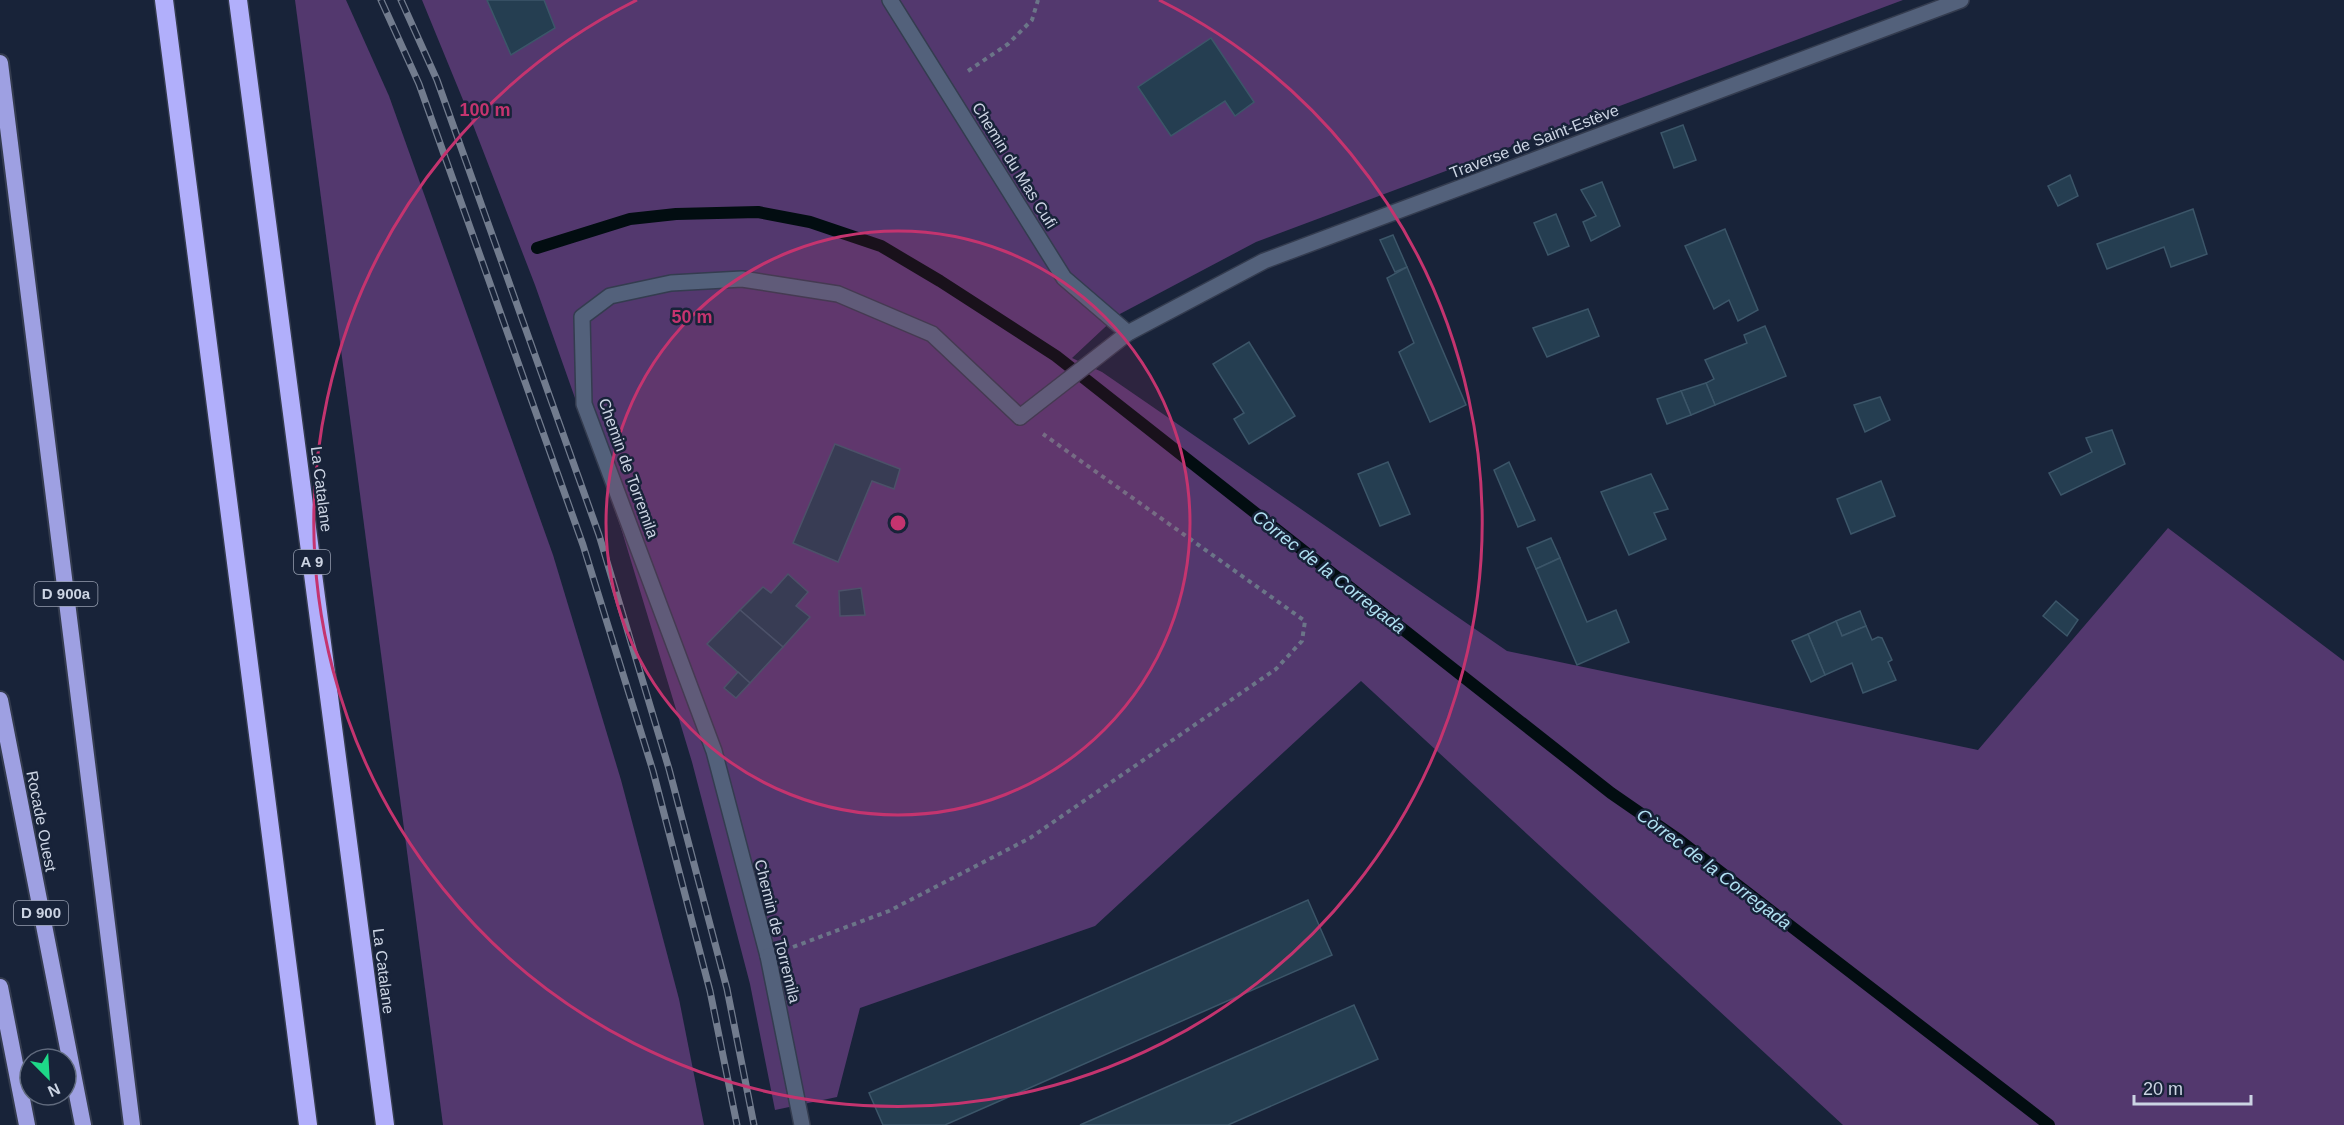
<svg xmlns="http://www.w3.org/2000/svg" width="2344" height="1125" viewBox="0 0 2344 1125" font-family="Helvetica,sans-serif">
<style>
.green{fill:#53386e}
.lines{fill:none;stroke-linecap:round;stroke-linejoin:round}
.stream{stroke:#020d11;stroke-width:12}
.building{fill:#253e51;stroke:#3c5669;stroke-width:1.5}
.service-casing{stroke:#343c4f;stroke-width:18}
.minor-casing{stroke:#343c4f;stroke-width:18}
.trunk-casing{stroke:#343c4f;stroke-width:20}
.motorway-casing{stroke:#343c4f;stroke-width:21}
.path{stroke:#6b7588;stroke-width:4;stroke-dasharray:4.5 4.5;stroke-linecap:butt}
.service{stroke:#53617b;stroke-width:15}
.minor{stroke:#53617b;stroke-width:15}
.trunk{stroke:#9ea0e2;stroke-width:16}
.motorway{stroke:#b1affb;stroke-width:18}
.rail-casing{stroke:#727c8e;stroke-width:7}
.rail{stroke:#182339;stroke-width:4.5;stroke-dasharray:14;stroke-linecap:butt}
.ring{fill:none;stroke:#c4346f;stroke-width:3}
.labels{text-anchor:middle;stroke-width:5;stroke-linejoin:round;paint-order:stroke}
.shield{fill:#182339;stroke:#969fb0;stroke-width:1.5}
.shield-label{font-size:15px;font-weight:bold;fill:#ccd4e3}
.street-label{font-size:16px;fill:#ccd4e3;stroke:#182339}
.water-label{font-size:18px;font-style:italic;fill:#b0e1f2;stroke:#182339}
.centre{fill:#c4346f;stroke:#182339;stroke-width:3}
.ring-label{font-size:18px;text-anchor:middle;font-weight:bold;fill:#c4346f;stroke:#182339;stroke-width:5;stroke-linejoin:round;paint-order:stroke}
</style>
<rect width="100%" height="100%" fill="#182339"/>
<g class="green">
<path d="M295 0H346L389 96 553 555 621 780 679 999 704 1125H443Z"/>
<path d="M422 0H1903L1256 242 1118 315 1072 358 1102 372 1507 651 1978 750 2168 528 2344 661V1125H1843L1361 681 1095 926 860 1008 837 1097 775 1110 750 984 692 762 621 528 535 285 470 117Z"/>
</g>
<g class="lines">
<path class="stream" d="M537 248 630 219 676 214 758 212 810 222 881 246 940 281 1056 356 1611 793 1679 840 2049 1125"/>
</g>
<g class="building">
<path d="M487 0H544L555 28 511 55Z"/>
<path d="M1211 38 1254 102 1235 116 1225 101 1171 136 1138 87Z"/>
<path d="M1683 125 1696 160 1674 168 1661 133Z"/>
<path d="M2070 175 2078 196 2058 206 2048 186Z"/>
<path d="M1602 182 1620 226 1591 241 1583 222 1596 216 1581 190Z"/>
<path d="M2193 209 2207 254 2171 267 2164 247 2107 269 2097 244Z"/>
<path d="M1556 214 1569 246 1548 255 1534 223Z"/>
<path d="M1725 229 1758 310 1738 321 1729 300 1714 309 1685 246Z"/>
<path d="M1393 235 1407 267 1395 272 1380 240Z"/>
<path d="M1407 267 1466 405 1430 422 1399 352 1414 343 1387 278Z"/>
<path d="M1588 309 1599 336 1547 357 1533 328Z"/>
<path d="M1765 326 1786 376 1715 405 1706 383 1714 379 1705 360 1747 343 1744 335Z"/>
<path d="M1249 342 1295 416 1249 444 1234 419 1244 413 1213 364Z"/>
<path d="M1706 383 1715 405 1691 415 1681 391Z"/>
<path d="M1681 391 1691 415 1667 424 1657 399Z"/>
<path d="M1880 397 1890 420 1865 432 1854 405Z"/>
<path d="M2112 430 2125 464 2061 495 2049 473 2092 452 2086 438Z"/>
<path d="M835 444 900 469 894 489 872 481 838 562 793 543Z"/>
<path d="M1388 462 1410 514 1380 526 1358 474Z"/>
<path d="M1509 462 1535 520 1518 527 1494 470Z"/>
<path d="M1651 474 1668 509 1654 513 1666 539 1629 555 1601 492Z"/>
<path d="M1881 481 1895 516 1851 534 1837 499Z"/>
<path d="M1551 538 1560 558 1536 569 1527 548Z"/>
<path d="M1560 558 1587 622 1616 610 1629 642 1577 665 1536 569Z"/>
<path d="M788 574 808 592 796 606 810 617 783 647 740 610 763 587 771 593Z"/>
<path d="M861 588 865 615 840 616 839 591Z"/>
<path d="M2056 601 2078 620 2067 636 2043 616Z"/>
<path d="M740 610 783 647 750 683 707 644Z"/>
<path d="M1860 611 1866 626 1842 636 1836 621Z"/>
<path d="M1836 621 1842 636 1866 626 1872 640 1878 637 1882 638 1892 660 1888 662 1896 680 1863 693 1852 663 1825 675 1808 634Z"/>
<path d="M1808 634 1825 675 1811 682 1792 641Z"/>
<path d="M738 672 750 683 736 698 724 688Z"/>
<path d="M1308 900 1332 955 945 1125H883L869 1093Z"/>
<path d="M1354 1005 1378 1059 1228 1125H1080Z"/>
</g>
<g class="lines">
<defs>
<path id="service" d="M768 956 714 751 584 404 582 317 610 296 671 283 742 279 838 294 932 334 1020 417"/>
<g id="minor">
<path d="M890 0 1064 278 1128 333"/>
<path d="M1020 417 1128 333 1264 261 1961 0"/>
<path d="M768 956 802 1125"/>
</g>
<g id="trunk">
<path d="M0 63 132 1125"/>
<path d="M0 700 83 1125"/>
<path d="M0 987 27 1125"/>
</g>
<g id="motorway">
<path d="M164 0 308 1125"/>
<path d="M238 0 385 1125"/>
</g>
</defs>
<use href="#service" class="service-casing"/>
<use href="#minor" class="minor-casing"/>
<use href="#trunk" class="trunk-casing"/>
<use href="#motorway" class="motorway-casing"/>
<g class="path">
<path d="M968 71 1008 44 1032 20 1038 0"/>
<path d="M793 947 889 911 1030 838 1276 669 1302 641 1305 621 1043 434"/>
</g>
<use href="#service" class="service"/>
<use href="#minor" class="minor"/>
<use href="#trunk" class="trunk"/>
<use href="#motorway" class="motorway"/>
<defs>
<g id="rail">
<path d="M381 0 419 84 583 545 653 771 710 991 737 1125"/>
<path d="M401 0 437 80 599 535 669 769 727 989 754 1125"/>
</g>
</defs>
<use href="#rail" class="rail-casing"/>
<use href="#rail" class="rail"/>
</g>
<circle cx="898" cy="523" r="292" fill="#c4346f" fill-opacity=".12"/>
<g class="ring">
<circle cx="898" cy="523" r="292"/>
<path d="M1159 0A584 584 0 1 1 637 0"/>
</g>
<g class="labels">
<g class="shield">
<rect x="294" y="550" width="36" height="24" rx="4.5"/>
<rect x="34.5" y="582" width="63" height="24" rx="4.5"/>
<rect x="14" y="901" width="54" height="24" rx="4.5"/>
</g>
<g class="shield-label">
<text x="312" y="567">A 9</text>
<text x="66" y="599">D 900a</text>
<text x="41" y="918">D 900</text>
</g>
<g class="street-label">
<text transform="translate(1534 141) rotate(-21)" y="6">Traverse de Saint-Estève</text>
<text transform="translate(1015 165) rotate(58)" y="6">Chemin du Mas Cufi</text>
<text transform="translate(629 468) rotate(70)" y="6">Chemin de Torremila</text>
<text transform="translate(322 489) rotate(83)" y="6">La Catalane</text>
<text transform="translate(42 821) rotate(79)" y="6">Rocade Ouest</text>
<text transform="translate(778 931) rotate(76)" y="6">Chemin de Torremila</text>
<text transform="translate(384 971) rotate(83)" y="6">La Catalane</text>
</g>
<g class="water-label">
<text transform="translate(1329 572) rotate(38)" y="6">Còrrec de la Corregada</text>
<text transform="translate(1714 869) rotate(37)" y="6">Còrrec de la Corregada</text>
</g>
</g>
<circle cx="898" cy="523" r="9" class="centre"/>
<g class="ring-label">
<text x="485" y="116">100 m</text>
<text x="692" y="323">50 m</text>
</g>
<g transform="translate(48 1077) rotate(156)"><circle r="28" fill="#182339" stroke="#606a7d" stroke-width="1.5"/>
<path d="M0-4.5L10 22L0 15L-10 22Z" fill="#1ed888"/>
<text y="-9" font-size="16" font-weight="bold" text-anchor="middle" fill="#ccd4e3">N</text>
</g>
<path d="M2134 1095v9h117v-9" fill="none" stroke="#ccd4e3" stroke-width="3"/>
<text x="2143" y="1095" font-size="18" fill="#ccd4e3" stroke="#182339" stroke-width="4.5" paint-order="stroke">20 m</text>
</svg>
